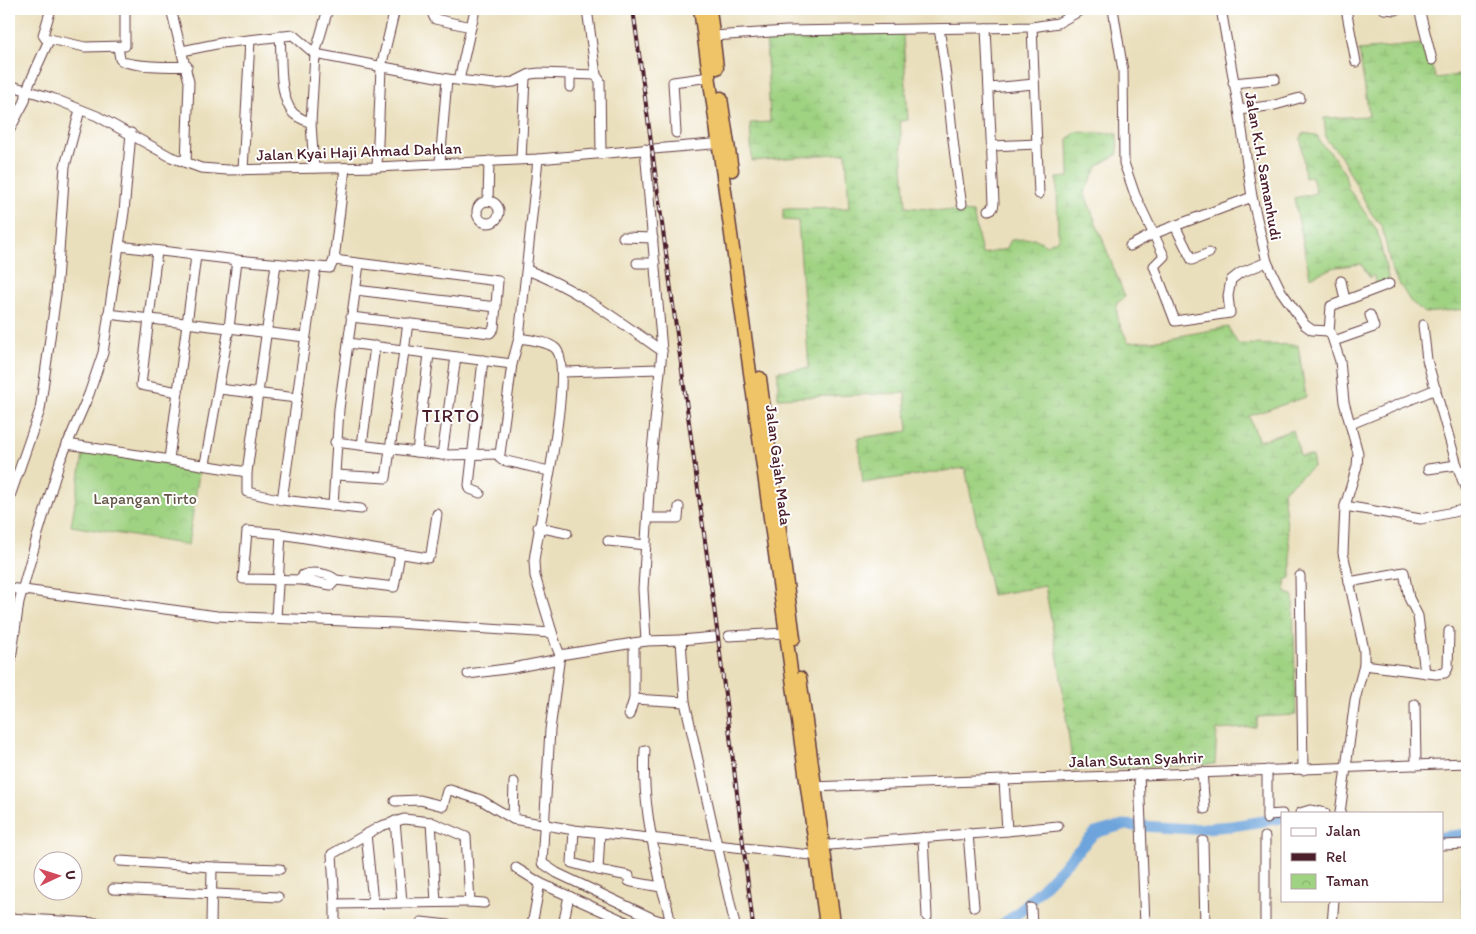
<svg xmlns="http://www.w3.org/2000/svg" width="1476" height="934" viewBox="0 0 1476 934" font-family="Itim,sans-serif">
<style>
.wetland{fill:url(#wetland-marsh);stroke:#747856}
.park{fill:url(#park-crowns);stroke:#747856}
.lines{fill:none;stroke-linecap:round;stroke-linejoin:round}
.river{stroke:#6da4db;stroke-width:11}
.minor-casing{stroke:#623c41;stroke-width:11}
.highway-casing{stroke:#623c41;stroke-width:15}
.minor{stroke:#fff;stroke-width:9}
.highway{stroke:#efc469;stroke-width:12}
.rail-casing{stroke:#4a1f2b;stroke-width:4}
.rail{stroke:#fff;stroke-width:2;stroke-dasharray:5.5;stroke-linecap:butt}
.labels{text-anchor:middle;stroke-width:4;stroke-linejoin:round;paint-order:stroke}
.street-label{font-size:16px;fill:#4a1f2b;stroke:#fff}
.park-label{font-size:16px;fill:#645545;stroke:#fff}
.quarter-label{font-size:19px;letter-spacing:1px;fill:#4a1f2b;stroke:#fff}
</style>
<defs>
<pattern id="wetland-marsh" width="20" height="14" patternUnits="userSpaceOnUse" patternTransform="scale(1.25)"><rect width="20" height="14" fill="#9fd281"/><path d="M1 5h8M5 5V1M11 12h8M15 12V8" fill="none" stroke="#8ab470"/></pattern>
<pattern id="park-crowns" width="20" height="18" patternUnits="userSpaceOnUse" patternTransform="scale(1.25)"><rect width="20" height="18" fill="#9fd281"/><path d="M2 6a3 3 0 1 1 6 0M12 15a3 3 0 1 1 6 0" fill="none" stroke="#8ab470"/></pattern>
</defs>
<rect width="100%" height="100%" fill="#fff"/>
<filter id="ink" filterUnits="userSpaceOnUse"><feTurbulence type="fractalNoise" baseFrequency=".02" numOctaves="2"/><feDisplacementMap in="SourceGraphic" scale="10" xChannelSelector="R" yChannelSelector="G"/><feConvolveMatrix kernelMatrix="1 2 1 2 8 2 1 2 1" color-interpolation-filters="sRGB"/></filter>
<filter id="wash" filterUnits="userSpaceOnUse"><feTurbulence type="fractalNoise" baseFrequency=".0096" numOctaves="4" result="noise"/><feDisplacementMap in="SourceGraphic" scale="20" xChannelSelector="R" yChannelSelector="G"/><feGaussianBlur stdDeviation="1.12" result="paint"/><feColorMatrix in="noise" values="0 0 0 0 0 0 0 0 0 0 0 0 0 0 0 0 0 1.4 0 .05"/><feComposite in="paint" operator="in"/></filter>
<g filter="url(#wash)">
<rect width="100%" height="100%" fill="#eadfbc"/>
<g class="wetland">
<path d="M903 33 908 120 900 121 906 207 973 213 982 254 1006 249 1011 240 1034 238 1047 245 1058 239 1057 178 1069 177 1068 139 1076 132 1117 134 1118 154 1099 165 1084 192 1125 297 1116 304 1118 320 1128 342 1152 341 1228 327 1238 344 1298 345 1306 397 1249 416 1259 441 1293 430 1300 456H1312L1314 466 1283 491 1291 559V578L1285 580 1286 593 1293 595 1296 715 1258 717 1256 727 1217 730 1215 764 1073 770 1060 670 1045 586 992 595 965 468 863 483 858 438 908 431 905 393 778 398V371L809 368 798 221 783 220V209L849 208 846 153 752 161 750 123 770 122 766 36Z"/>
<path d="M1423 44 1436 78 1467 74V309L1425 313 1410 301 1392 272 1382 227 1371 213 1341 156 1326 139 1324 118 1369 116 1359 50Z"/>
<path d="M1302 133 1317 135 1321 144 1330 152 1345 174 1348 188 1377 230 1389 281 1377 286 1373 275 1370 278 1361 264 1336 267 1310 277 1294 198 1316 193 1312 176 1305 178 1301 139Z"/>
<path d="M1461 875H1467V925H1463Z"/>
</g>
<path class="park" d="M84 449 200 467 188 545 71 526Z"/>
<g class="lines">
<g class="river">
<path d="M1442 837 1467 834"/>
<path d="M1001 925 1017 914 1095 833 1123 825 1192 829 1232 826 1282 818"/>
</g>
</g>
</g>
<g filter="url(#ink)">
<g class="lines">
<defs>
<g id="minor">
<path d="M51 9 43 35 45 38 85 47 125 46V9"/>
<path d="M171 9 189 82 186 163"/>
<path d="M435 9 433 15 435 19 471 27 459 80"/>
<path d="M587 9 596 75 600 81 601 154"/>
<path d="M1113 9 1123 71 1124 163 1135 195 1164 256 1154 266 1175 321 1230 313 1228 296 1231 280 1240 273 1267 262"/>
<path d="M1221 9 1239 110 1252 197 1267 262 1281 291 1305 325 1312 330 1328 331 1331 334 1340 361 1344 402 1358 453 1357 466 1345 506 1343 553 1364 650V665L1355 700 1340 813"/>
<path d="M1346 9 1356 62"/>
<path d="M1384 9 1396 10"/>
<path d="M1419 9 1432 60"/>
<path d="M471 27 474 14"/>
<path d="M1032 27 1039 194"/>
<path d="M986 28 994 203 993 208 989 210"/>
<path d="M939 29C950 87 951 146 962 204"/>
<path d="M280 36C282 58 278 95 293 113 298 118 305 120 311 123"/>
<path d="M713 36 787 31 1032 27 1058 23 1083 9"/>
<path d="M118 47 120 59C126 67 175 67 187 66"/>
<path d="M182 51 221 43 293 35 315 54 328 9"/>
<path d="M570 74V87"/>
<path d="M1233 83 1275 79"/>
<path d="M9 85 52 98 97 116 171 157 201 168 227 170 377 167 538 159 723 143"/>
<path d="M990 88 1034 84"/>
<path d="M1239 110 1275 105 1300 98"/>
<path d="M9 131 25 101 27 89 49 40"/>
<path d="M676 133 673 82 710 77"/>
<path d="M992 146 1037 144"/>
<path d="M645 149 662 351 651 461 643 589 646 641 681 640 685 702 735 925"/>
<path d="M521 159 525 78"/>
<path d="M440 163 447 79 495 84 514 82 530 74 540 73 596 75"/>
<path d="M377 167 381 67 395 9"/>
<path d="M314 168 311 123 315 54 447 79"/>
<path d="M243 170 250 40"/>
<path d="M488 201 489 161"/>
<circle cx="488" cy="212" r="11"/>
<path d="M1175 226 1192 260 1209 253"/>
<path d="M623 237 653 238"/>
<path d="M119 246 237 260 330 268 334 260 345 168"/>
<path d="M1130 246 1153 234 1252 197"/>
<path d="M157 251 141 385 178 392"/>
<path d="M334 260 498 281 494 328 490 333 351 317"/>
<path d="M637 263H655"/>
<path d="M276 264 247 472V492L282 500 333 506 339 409 359 264"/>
<path d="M527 270C576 288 619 321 662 351"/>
<path d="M1341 281 1345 300"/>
<path d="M356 290 496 307"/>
<path d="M108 314 305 337"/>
<path d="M1423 325 1427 360 1456 462 1467 493"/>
<path d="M1329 332 1331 306 1389 284"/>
<path d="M519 338C530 340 548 341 556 349 575 370 538 526 534 561L535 576 556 645 560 655 646 641"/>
<path d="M1334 341 1374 327 1370 315"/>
<path d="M348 343 512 364"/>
<path d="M563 372 659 369"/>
<path d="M219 389 297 398"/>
<path d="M1351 424 1436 389"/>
<path d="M335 442 442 455 500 454 512 364 519 338 538 159"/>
<path d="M67 444 247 472"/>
<path d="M362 445 375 346"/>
<path d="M417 452 429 354"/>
<path d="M442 455 456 357"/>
<path d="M498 455 502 460 549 471"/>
<path d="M169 459 196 256"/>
<path d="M205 464 229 328 237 260"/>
<path d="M1428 469 1457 465"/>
<path d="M336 475 386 478 408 323"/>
<path d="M480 493 470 489 469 485 483 360"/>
<path d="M9 499 40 410 56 295 65 166 80 110"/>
<path d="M282 500 316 267"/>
<path d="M333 506 361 509"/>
<path d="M1345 506 1421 519 1467 509"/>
<path d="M648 518H678L679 507"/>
<path d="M538 527 567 533"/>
<path d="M281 534 247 531 243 579 303 580 331 585 336 580"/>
<path d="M608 541 646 545"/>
<path d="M1300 576 1303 770"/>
<path d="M303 580V575C312 571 329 573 336 580L394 587 400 554"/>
<path d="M1349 582 1404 572 1409 598 1418 616 1425 673"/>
<path d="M9 588 217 616 395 623 552 633"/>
<path d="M276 618 281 534 428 558 431 554 437 514"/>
<path d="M729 636 785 633"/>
<path d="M681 640 714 637"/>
<path d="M560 655 550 730 542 863 557 873 654 919 674 925"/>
<path d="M1364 665 1436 674 1445 673 1448 668 1449 631"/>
<path d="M9 674 19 602 37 537 60 461 89 394 103 353 124 212 131 133"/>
<path d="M468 674 513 668 559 659"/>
<path d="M634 699 685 702"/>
<path d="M1415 704 1416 765"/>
<path d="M629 715 634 699V643"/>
<path d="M645 750C642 794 651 837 660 880 663 896 670 909 670 925"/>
<path d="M1267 770V819"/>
<path d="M1202 772 1205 809"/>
<path d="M1139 774 1145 925"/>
<path d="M811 787 1467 763"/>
<path d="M395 801 420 800 443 806 447 791 450 790 481 800 513 819 574 830 820 856"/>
<path d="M1300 813 1310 810 1325 813"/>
<path d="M1267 815 1282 814"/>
<path d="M404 819 431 822 466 837 470 902 335 904 332 854 381 826Z"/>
<path d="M513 819 514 782"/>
<path d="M395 821 402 902"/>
<path d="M431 822 436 902"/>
<path d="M574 830 572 863 598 870"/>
<path d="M1007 831 1058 826"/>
<path d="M600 833 598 870 629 876V881L632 882 661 887"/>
<path d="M968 833 974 907"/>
<path d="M366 834 373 902"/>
<path d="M923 837 927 917"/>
<path d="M1203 841 1205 925"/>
<path d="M1442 845 1467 844"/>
<path d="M817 846 1007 831 1004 780"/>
<path d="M120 861 212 867 211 925"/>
<path d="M212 867 280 869"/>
<path d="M516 868 540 883 633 925"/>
<path d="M113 889 278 897"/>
<path d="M470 902 484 903"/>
<path d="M335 904V925"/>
<path d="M1031 908 1032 925"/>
<path d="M9 918 130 925"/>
<path d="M421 922 448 925"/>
<path d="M532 925 540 883"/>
<path d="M563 925 569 896"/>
<path d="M1265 925V837"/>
<path d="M1332 925 1334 900"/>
</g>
<g id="highway">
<path d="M700 9 826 925"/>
<path d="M710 9 717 68"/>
<path d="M721 98 732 170"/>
<path d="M760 378 794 638"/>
<path d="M800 678 834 923"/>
</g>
</defs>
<use href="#minor" class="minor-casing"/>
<use href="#highway" class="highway-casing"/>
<use href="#minor" class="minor"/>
<use href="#highway" class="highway"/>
<defs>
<path id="rail" d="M633 9 718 637 753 925"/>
</defs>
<use href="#rail" class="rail-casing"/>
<use href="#rail" class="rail"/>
</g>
</g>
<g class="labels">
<g class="street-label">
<text transform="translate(359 151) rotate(-2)" y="6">Jalan Kyai Haji Ahmad Dahlan</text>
<text transform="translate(1264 166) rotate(80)" y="6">Jalan K.H. Samanhudi</text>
<text transform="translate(779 465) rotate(83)" y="6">Jalan Gajah Mada</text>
<text transform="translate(1136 759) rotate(-2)" y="6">Jalan Sutan Syahrir</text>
</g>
<g class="park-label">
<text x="145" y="504">Lapangan Tirto</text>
</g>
<g class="quarter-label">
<text x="451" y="422">TIRTO</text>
</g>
</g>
<rect width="1476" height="934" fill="none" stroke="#fff" stroke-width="30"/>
<rect x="1281" y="812" width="162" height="90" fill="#ffffff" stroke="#b7a5aa"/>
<rect x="1291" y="828" width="25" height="8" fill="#ffffff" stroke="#b7a5aa"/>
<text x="1326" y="836" font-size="15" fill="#4a1f2b">Jalan</text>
<rect x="1291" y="853" width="25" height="8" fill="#4a1f2b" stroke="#b7a5aa"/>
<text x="1326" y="862" font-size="15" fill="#4a1f2b">Rel</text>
<rect x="1291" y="874" width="25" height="15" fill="url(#park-crowns)" stroke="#b7a5aa"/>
<text x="1326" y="886" font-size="15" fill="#4a1f2b">Taman</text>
<g transform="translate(58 876) rotate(86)"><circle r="24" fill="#ffffff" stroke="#b7a5aa"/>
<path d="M0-4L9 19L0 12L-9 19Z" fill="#d1495b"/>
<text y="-8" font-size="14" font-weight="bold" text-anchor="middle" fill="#4a1f2b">U</text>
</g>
</svg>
